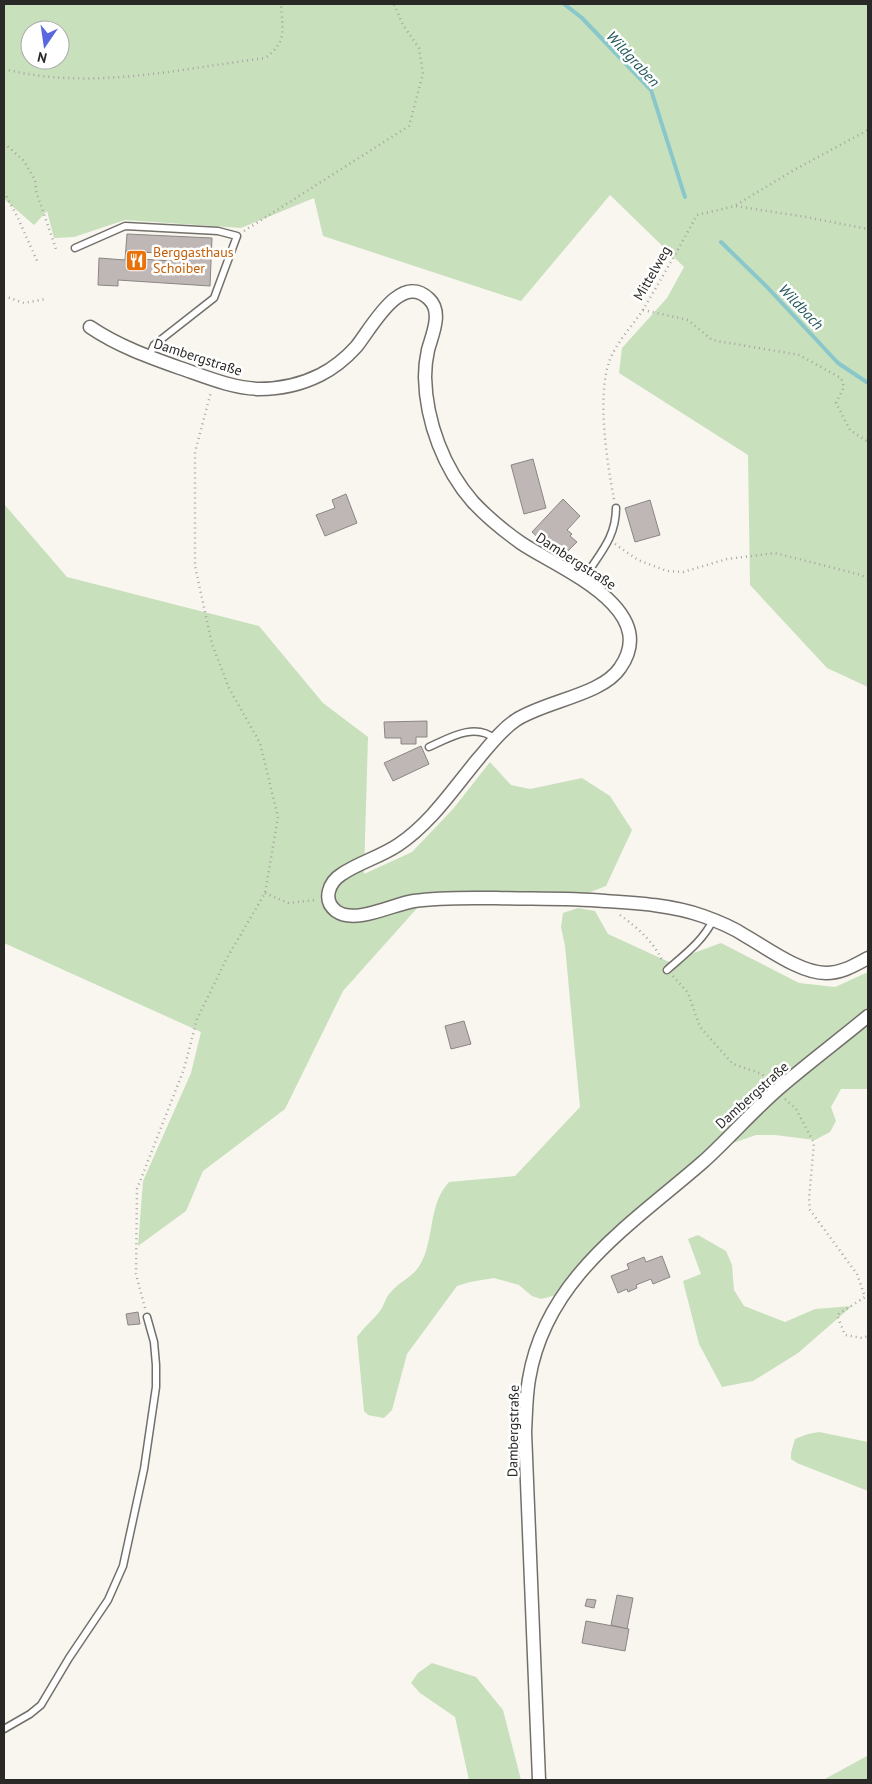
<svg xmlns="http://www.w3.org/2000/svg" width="872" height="1784" viewBox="0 0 872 1784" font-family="'PT Sans',sans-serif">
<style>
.green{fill:#c8e0bc;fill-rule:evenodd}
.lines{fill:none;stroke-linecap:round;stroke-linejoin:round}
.stream{stroke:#8ac7ca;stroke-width:4}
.building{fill:#beb7b6;stroke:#8b8583;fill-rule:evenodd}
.service-casing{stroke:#73706b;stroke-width:9}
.minor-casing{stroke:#73706b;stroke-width:15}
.path{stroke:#a7a5a0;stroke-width:2.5;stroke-dasharray:1 4;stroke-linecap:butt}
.service{stroke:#fff;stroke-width:6}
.minor{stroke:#fff;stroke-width:12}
.labels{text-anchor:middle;stroke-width:5;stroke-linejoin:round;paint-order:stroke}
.food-label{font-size:14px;fill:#c56008;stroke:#fff;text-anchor:start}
.street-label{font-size:14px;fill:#2a2927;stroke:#fff}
.water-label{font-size:15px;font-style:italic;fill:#1e5356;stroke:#fff}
</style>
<rect width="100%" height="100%" fill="#f9f6f0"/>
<g class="green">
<path d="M4 4H868V687L827 668 750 585 748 455 619 373 622 348 667 298 684 267 610 195 521 301 323 236 314 198 241 228 125 220 74 237 54 238 47 211 34 225 4 199ZM30 30H60V60H30Z"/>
<path d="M4 504 67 577 259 626 323 703 368 737 364 874 412 852 453 809 490 762 511 785 530 789 582 778 610 796 632 830 606 886 585 894 427 897 343 991 285 1109 203 1171 186 1211 138 1246 143 1181 191 1073 201 1032 4 943Z"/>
<path d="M578 908 595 911 608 934 669 962 721 943 799 983 835 987 868 972V1089H841L831 1107 836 1121 830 1132 815 1140 775 1135H756L730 1144 619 1229 556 1295 541 1299 532 1296 519 1285 494 1278 470 1282 457 1286 407 1354 392 1410 384 1418 368 1415 364 1411 357 1337C364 1327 373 1320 380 1311 384 1306 385 1299 389 1294 403 1277 416 1279 425 1254 434 1229 430 1203 449 1182L515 1176 580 1107 565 946 561 927 563 913Z"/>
<path d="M698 1235 726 1251 732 1265 734 1290 744 1306 785 1322 815 1309 852 1306 798 1353 753 1381 722 1387 699 1344 683 1281 701 1274 688 1239Z"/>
<path d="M819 1432 868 1442V1491L797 1463 791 1459V1453L795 1439 808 1434Z"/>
<path d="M432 1663 476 1677 503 1710 521 1780H469L455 1717 420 1693 411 1683 418 1673Z"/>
<path d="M868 1755V1780H823L867 1756Z"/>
</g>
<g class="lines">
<g class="stream">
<path d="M564 4 582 18 651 90 685 197"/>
<path d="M721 242 767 287 838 363 868 383"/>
</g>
</g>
<g class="building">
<path d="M127 234 212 238 210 286 118 280V286L98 285 99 258 125 260ZM141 252 189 255V262L140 259Z"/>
<path d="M533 459 546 508 524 514 511 465Z"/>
<path d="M346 494 357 523 325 536 316 515 335 508 332 500Z"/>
<path d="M563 499 580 516 567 530 572 534 570 536 577 542 565 554 559 548 555 553 532 532Z"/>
<path d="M650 500 660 535 635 542 625 508Z"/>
<path d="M427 721V737H416V744H401V738H385L384 722Z"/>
<path d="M421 746 429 764 393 781 384 763Z"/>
<path d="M464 1021 471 1044 451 1049 445 1026Z"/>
<path d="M662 1256 670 1277 653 1284 651 1279 636 1285 637 1288 628 1292 627 1289 618 1293 611 1276 629 1269 627 1264 644 1257 646 1262Z"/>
<path d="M138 1312 140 1324 128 1325 126 1314Z"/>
<path d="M617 1595 633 1598 627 1629 611 1625Z"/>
<path d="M587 1599 596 1600 594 1608 585 1606Z"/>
<path d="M586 1621 629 1629 625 1651 582 1643Z"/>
</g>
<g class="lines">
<defs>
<g id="service">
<path d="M75 248 125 226 218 231 237 236 214 298 154 345 149 357"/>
<path d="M583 580C598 555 616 539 616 508"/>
<path d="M429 747C449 738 475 722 495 739"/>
<path d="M667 970C684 955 703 941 713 920"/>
<path d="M4 1729 30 1714 41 1705 69 1658 108 1600 123 1566 144 1469 156 1387V1365L154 1342 147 1317"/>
</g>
<g id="minor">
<path d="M90 327C118 346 149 357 180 368 206 377 232 388 259 389 280 389 302 384 320 375 334 368 346 358 356 347 371 329 400 271 429 299 443 312 432 335 428 350 426 359 425 368 425 377 426 422 444 469 473 502 488 518 504 531 521 543 558 568 662 608 620 668 602 695 545 701 516 720 501 730 490 745 478 759 453 789 431 823 398 845 380 857 360 862 342 874 329 882 322 900 336 911 355 925 393 904 414 901 441 897 469 898 496 898 532 899 568 898 605 901 637 903 672 905 703 916 717 921 732 927 744 935 767 948 800 973 826 973 842 973 855 965 868 958"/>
<path d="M539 1780 525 1432C526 1414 526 1396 529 1379 546 1277 632 1224 704 1161 729 1138 752 1112 777 1090 807 1064 838 1041 868 1016"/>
</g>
</defs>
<use href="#service" class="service-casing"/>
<use href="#minor" class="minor-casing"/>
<g class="path">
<path d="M4 69C91 91 178 69 265 58 288 42 282 29 281 4"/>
<path d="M4 143 24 161 35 180 36 191 56 249"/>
<path d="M4 192 18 218 38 263"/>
<path d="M736 205 794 170 868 130"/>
<path d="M244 231 409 126 423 74 419 48 403 25 394 4"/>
<path d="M4 296 24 303 46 299"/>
<path d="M643 310 688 320 712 340 799 355 841 378 844 387 836 403 850 430 868 442"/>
<path d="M614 499C607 463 597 397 609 362 616 342 633 326 644 308 662 278 680 246 697 215L735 206 806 217 868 229"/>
<path d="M615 544 638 560 667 571 683 572 727 559 775 553 861 575 868 579"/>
<path d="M265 893 288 903 316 900"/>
<path d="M620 915C638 928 653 941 663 962"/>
<path d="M673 976 688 993 700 1027 733 1064 762 1074 769 1082"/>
<path d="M785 1099 796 1109 814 1143 809 1199 810 1210 857 1274 865 1297 837 1315 845 1335 862 1338 868 1336"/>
<path d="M145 1308 136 1274 137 1189 184 1069 197 1019 227 958 265 893 278 817 260 743 229 688 212 644 195 566V452L211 392"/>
</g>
<use href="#service" class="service"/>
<use href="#minor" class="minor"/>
</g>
<defs>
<symbol id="restaurant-square" viewBox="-11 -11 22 22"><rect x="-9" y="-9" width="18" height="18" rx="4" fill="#e8710a" stroke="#fff"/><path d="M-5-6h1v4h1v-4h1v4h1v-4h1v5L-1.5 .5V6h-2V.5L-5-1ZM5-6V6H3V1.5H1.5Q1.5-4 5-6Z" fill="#fff"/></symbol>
</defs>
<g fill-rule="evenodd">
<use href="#restaurant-square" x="124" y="248" width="25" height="25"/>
</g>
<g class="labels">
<g class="food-label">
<text x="153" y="257">Berggasthaus<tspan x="153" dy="16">Schoiber</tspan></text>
</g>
<g class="street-label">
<text transform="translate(652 273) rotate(-60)" y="5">Mittelweg</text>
<text transform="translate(198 357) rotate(18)" y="5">Dambergstraße</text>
<text transform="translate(576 561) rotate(33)" y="5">Dambergstraße</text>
<text transform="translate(752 1095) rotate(-42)" y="5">Dambergstraße</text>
<text transform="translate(513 1431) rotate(-89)" y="5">Dambergstraße</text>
</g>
<g class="water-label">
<text transform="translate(633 59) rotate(47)" y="5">Wildgraben</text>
<text transform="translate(801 307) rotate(46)" y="5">Wildbach</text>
</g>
</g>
<rect width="872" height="1784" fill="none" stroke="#2a2927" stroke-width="10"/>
<g transform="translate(45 45) rotate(193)"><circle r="24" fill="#ffffff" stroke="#aaa9a9"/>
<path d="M0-4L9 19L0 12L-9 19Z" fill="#5a68df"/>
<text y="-8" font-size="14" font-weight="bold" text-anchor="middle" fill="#2a2927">N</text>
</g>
</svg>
